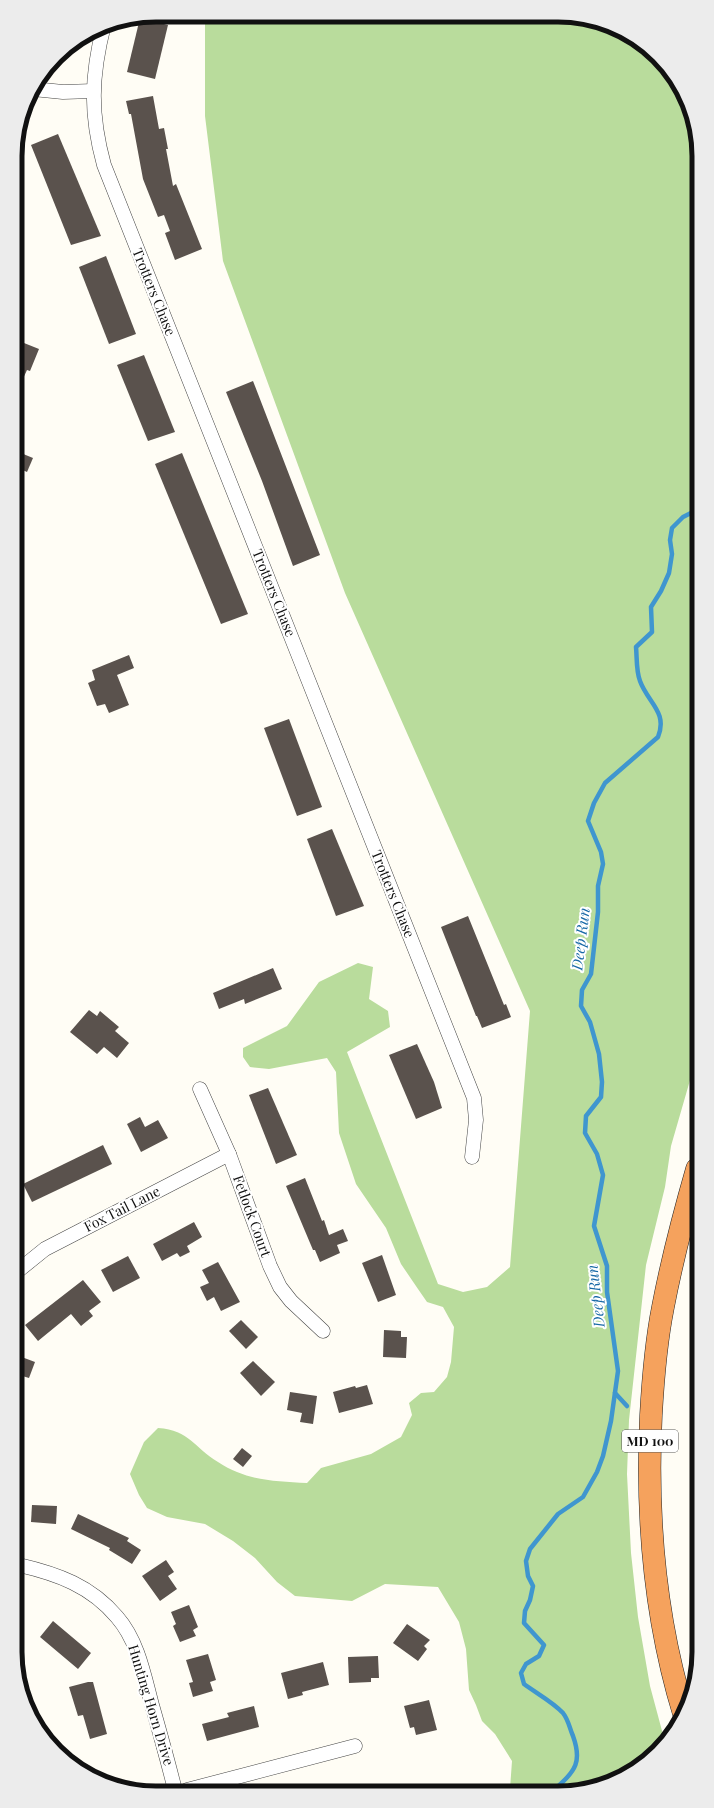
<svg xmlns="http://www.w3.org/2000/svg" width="714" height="1808" viewBox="0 0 714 1808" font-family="'Playfair Display',serif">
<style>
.forest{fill:#b9dc9c}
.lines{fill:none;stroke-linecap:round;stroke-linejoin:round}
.stream{stroke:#3f96cf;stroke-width:4.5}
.building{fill:#5a524d}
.minor-casing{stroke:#444;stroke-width:15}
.motorway-casing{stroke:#222;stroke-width:23}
.minor{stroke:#fff;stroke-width:14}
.motorway{stroke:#f5a25d;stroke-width:22}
.labels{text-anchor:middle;stroke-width:4;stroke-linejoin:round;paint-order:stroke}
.shield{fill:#fff;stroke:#585858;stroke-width:1}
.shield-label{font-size:13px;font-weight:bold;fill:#111}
.street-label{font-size:14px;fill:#111;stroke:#fff}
.water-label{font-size:15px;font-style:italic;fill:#1768a6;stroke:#fff}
.rim{fill:none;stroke:#111;stroke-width:5}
</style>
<rect width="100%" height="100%" fill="#fffdf5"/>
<path class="forest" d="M205 15 585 18 651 50 680 85 694 120 697 1056 671 1146 665 1187 646 1265 629 1420 627 1474 631 1553 638 1617 650 1686 665 1742 636 1769 594 1788 510 1789 512 1761 495 1734 482 1721 476 1705 469 1690 466 1649 459 1622 438 1587 385 1584 352 1601 295 1596 277 1582 255 1558 233 1541 205 1524 167 1517 147 1508 139 1495 130 1474 144 1442 158 1428C190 1430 194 1448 218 1462 247 1481 274 1481 307 1483L321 1468 371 1454 401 1437 412 1415 409 1403 421 1393 434 1392 447 1377 451 1362 454 1327 443 1307 427 1302 418 1289 401 1264 386 1228 356 1184 339 1133 336 1072 327 1058 269 1069 250 1067 243 1057V1048L287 1026 319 982 358 963 373 967 369 999 388 1011 390 1027 347 1052 438 1284 463 1292 487 1287 510 1267 530 1011 345 593 223 261 205 116Z"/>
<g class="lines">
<g class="stream">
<path d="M615 1393 627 1406"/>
<path d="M556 1788C576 1771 582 1761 573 1736 569 1727 569 1721 563 1713 553 1702 536 1693 524 1684L521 1673 526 1664 539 1656 544 1645 524 1623 525 1611 530 1600 533 1586 528 1576 526 1561 530 1549 558 1514 583 1497 597 1472 603 1456 611 1421 618 1371 607 1292V1266L594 1226 603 1175 597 1154 585 1133 586 1116 601 1097 602 1082 599 1054 590 1022 581 1006 582 990 591 974 598 912V886L603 864 601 852 588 821 594 803 605 783 658 737C668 712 648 703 640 681 636 671 637 657 636 647L652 632 651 607 661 591 669 573 672 554 670 540 672 528 683 517 695 511"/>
</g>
</g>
<g class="building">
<path d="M140 18 168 25 155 79 127 72Z"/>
<path d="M153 96 159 129 164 128 168 149H166L173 186 176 184 202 249 175 260 165 233 170 231 164 215 158 217 143 179 131 114H129L126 101Z"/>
<path d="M58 134 101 236 71 245 31 145Z"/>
<path d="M106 256 136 334 109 344 79 267Z"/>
<path d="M19 341 39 349 30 371 27 370 16 394V348Z"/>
<path d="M144 355 175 432 148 441 117 365Z"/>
<path d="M253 381 320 555 293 566 262 481 226 392Z"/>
<path d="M16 451 33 458 27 472 16 467Z"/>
<path d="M182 453 248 614 221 624 155 464Z"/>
<path d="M129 655 134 668 117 675 129 705 109 713 105 704 97 706 88 683 95 680 92 670Z"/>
<path d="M289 719 322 807 297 816 264 728Z"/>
<path d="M332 829 364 906 336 916 307 839Z"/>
<path d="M468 916 504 1005 506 1004 511 1017 482 1028 477 1016H476L441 927Z"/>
<path d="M273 968 282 989 245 1004 244 999 219 1009 213 993Z"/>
<path d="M89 1010 97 1016 100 1011 119 1027 115 1031 129 1043 117 1058 104 1047 97 1054 70 1032Z"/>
<path d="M417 1044 434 1082 442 1108 416 1119 389 1055Z"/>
<path d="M268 1088 297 1155 276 1164 249 1095Z"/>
<path d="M140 1117 145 1127 158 1120 168 1138 141 1152 127 1124Z"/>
<path d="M103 1145 112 1164 32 1202 23 1184Z"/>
<path d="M305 1178 322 1221 324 1220 329 1235 343 1229 348 1241 337 1245 340 1253 320 1262 315 1250H313L286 1186Z"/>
<path d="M194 1222 202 1237 187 1246 190 1252 180 1257 177 1253 162 1261 153 1244Z"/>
<path d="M382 1255 396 1295 378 1302 362 1263Z"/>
<path d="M128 1256 140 1278 113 1292 101 1270Z"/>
<path d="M218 1262 240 1302 221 1311 214 1297 207 1301 200 1287 209 1283 202 1270Z"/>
<path d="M83 1280 101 1302 89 1311 93 1316 81 1326 71 1314 38 1341 25 1325Z"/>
<path d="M241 1320 258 1337 246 1349 229 1331Z"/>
<path d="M384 1330 401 1331V1337H407L406 1358 383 1357Z"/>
<path d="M19 1356 35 1362 29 1378 19 1375Z"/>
<path d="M253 1361 275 1382 261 1396 240 1373Z"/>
<path d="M367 1385 373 1404 339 1413 333 1392 355 1386 356 1388Z"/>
<path d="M290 1392 317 1396 313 1424 300 1422 302 1413 287 1410Z"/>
<path d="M242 1448 252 1456 243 1467 233 1459Z"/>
<path d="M32 1505 57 1506 56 1524 31 1522Z"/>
<path d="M78 1514 129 1538 127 1541 141 1550 132 1564 109 1550 110 1548 71 1529Z"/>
<path d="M166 1560 174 1572 168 1576 177 1589 160 1601 142 1576Z"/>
<path d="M189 1605 198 1627 193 1630 196 1636 180 1642 173 1626 176 1624 171 1612Z"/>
<path d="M53 1621 91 1653 78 1669 40 1637Z"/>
<path d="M407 1624 430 1640 424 1646 427 1649 418 1661 393 1643Z"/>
<path d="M208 1654 216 1680 210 1682 213 1691 193 1697 189 1683 193 1682 186 1660Z"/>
<path d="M378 1656 379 1678H371V1682L349 1683 348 1657Z"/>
<path d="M323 1662 329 1685 302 1692 303 1695 288 1699 281 1673Z"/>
<path d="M88 1682H93L107 1734 90 1739 83 1715 78 1716 69 1687Z"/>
<path d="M429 1700 437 1730 416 1735 414 1727 410 1728 404 1706Z"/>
<path d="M254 1706 259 1727 207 1741 202 1724 229 1717 227 1713Z"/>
</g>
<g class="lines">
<defs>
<g id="minor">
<path d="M104 25C91 76 90 114 104 165L474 1098 476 1120 472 1157"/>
<path d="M33 89 63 92 93 91"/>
<path d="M200 1089 229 1154 270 1266 280 1287 291 1301 323 1331"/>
<path d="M19 1270 45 1249 229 1154"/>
<path d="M19 1565C58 1574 91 1586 117 1617 138 1641 144 1675 152 1705 160 1733 168 1762 175 1790"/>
<path d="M187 1790 355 1746"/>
</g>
<path id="motorway" d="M684 1714C654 1616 646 1517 651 1415 653 1379 656 1342 663 1307 672 1260 684 1214 697 1169"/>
</defs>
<use href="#minor" class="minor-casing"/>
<use href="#motorway" class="motorway-casing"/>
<use href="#minor" class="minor"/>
<use href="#motorway" class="motorway"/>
</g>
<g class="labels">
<rect class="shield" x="622" y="1430" width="56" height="22" rx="3"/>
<g class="shield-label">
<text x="650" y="1446">MD 100</text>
</g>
<g class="street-label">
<text transform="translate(154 292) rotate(68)" y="5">Trotters Chase</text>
<text transform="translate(274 593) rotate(68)" y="5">Trotters Chase</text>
<text transform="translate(393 894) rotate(68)" y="5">Trotters Chase</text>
<text transform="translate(122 1209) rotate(-27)" y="5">Fox Tail Lane</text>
<text transform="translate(252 1216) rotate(70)" y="5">Fetlock Court</text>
<text transform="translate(151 1705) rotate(73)" y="5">Hunting Horn Drive</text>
</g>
<g class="water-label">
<text transform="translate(581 939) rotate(-83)" y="5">Deep Run</text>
<text transform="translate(596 1296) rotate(-97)" y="5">Deep Run</text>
</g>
</g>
<path d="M0 0H714V1808H0ZM156 22H558A134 134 0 0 1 692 156V1652A134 134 0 0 1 558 1786H156A134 134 0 0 1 22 1652V156A134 134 0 0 1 156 22Z" fill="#ececec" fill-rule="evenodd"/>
<path class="rim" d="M156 22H558A134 134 0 0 1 692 156V1652A134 134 0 0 1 558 1786H156A134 134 0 0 1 22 1652V156A134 134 0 0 1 156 22Z"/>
</svg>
